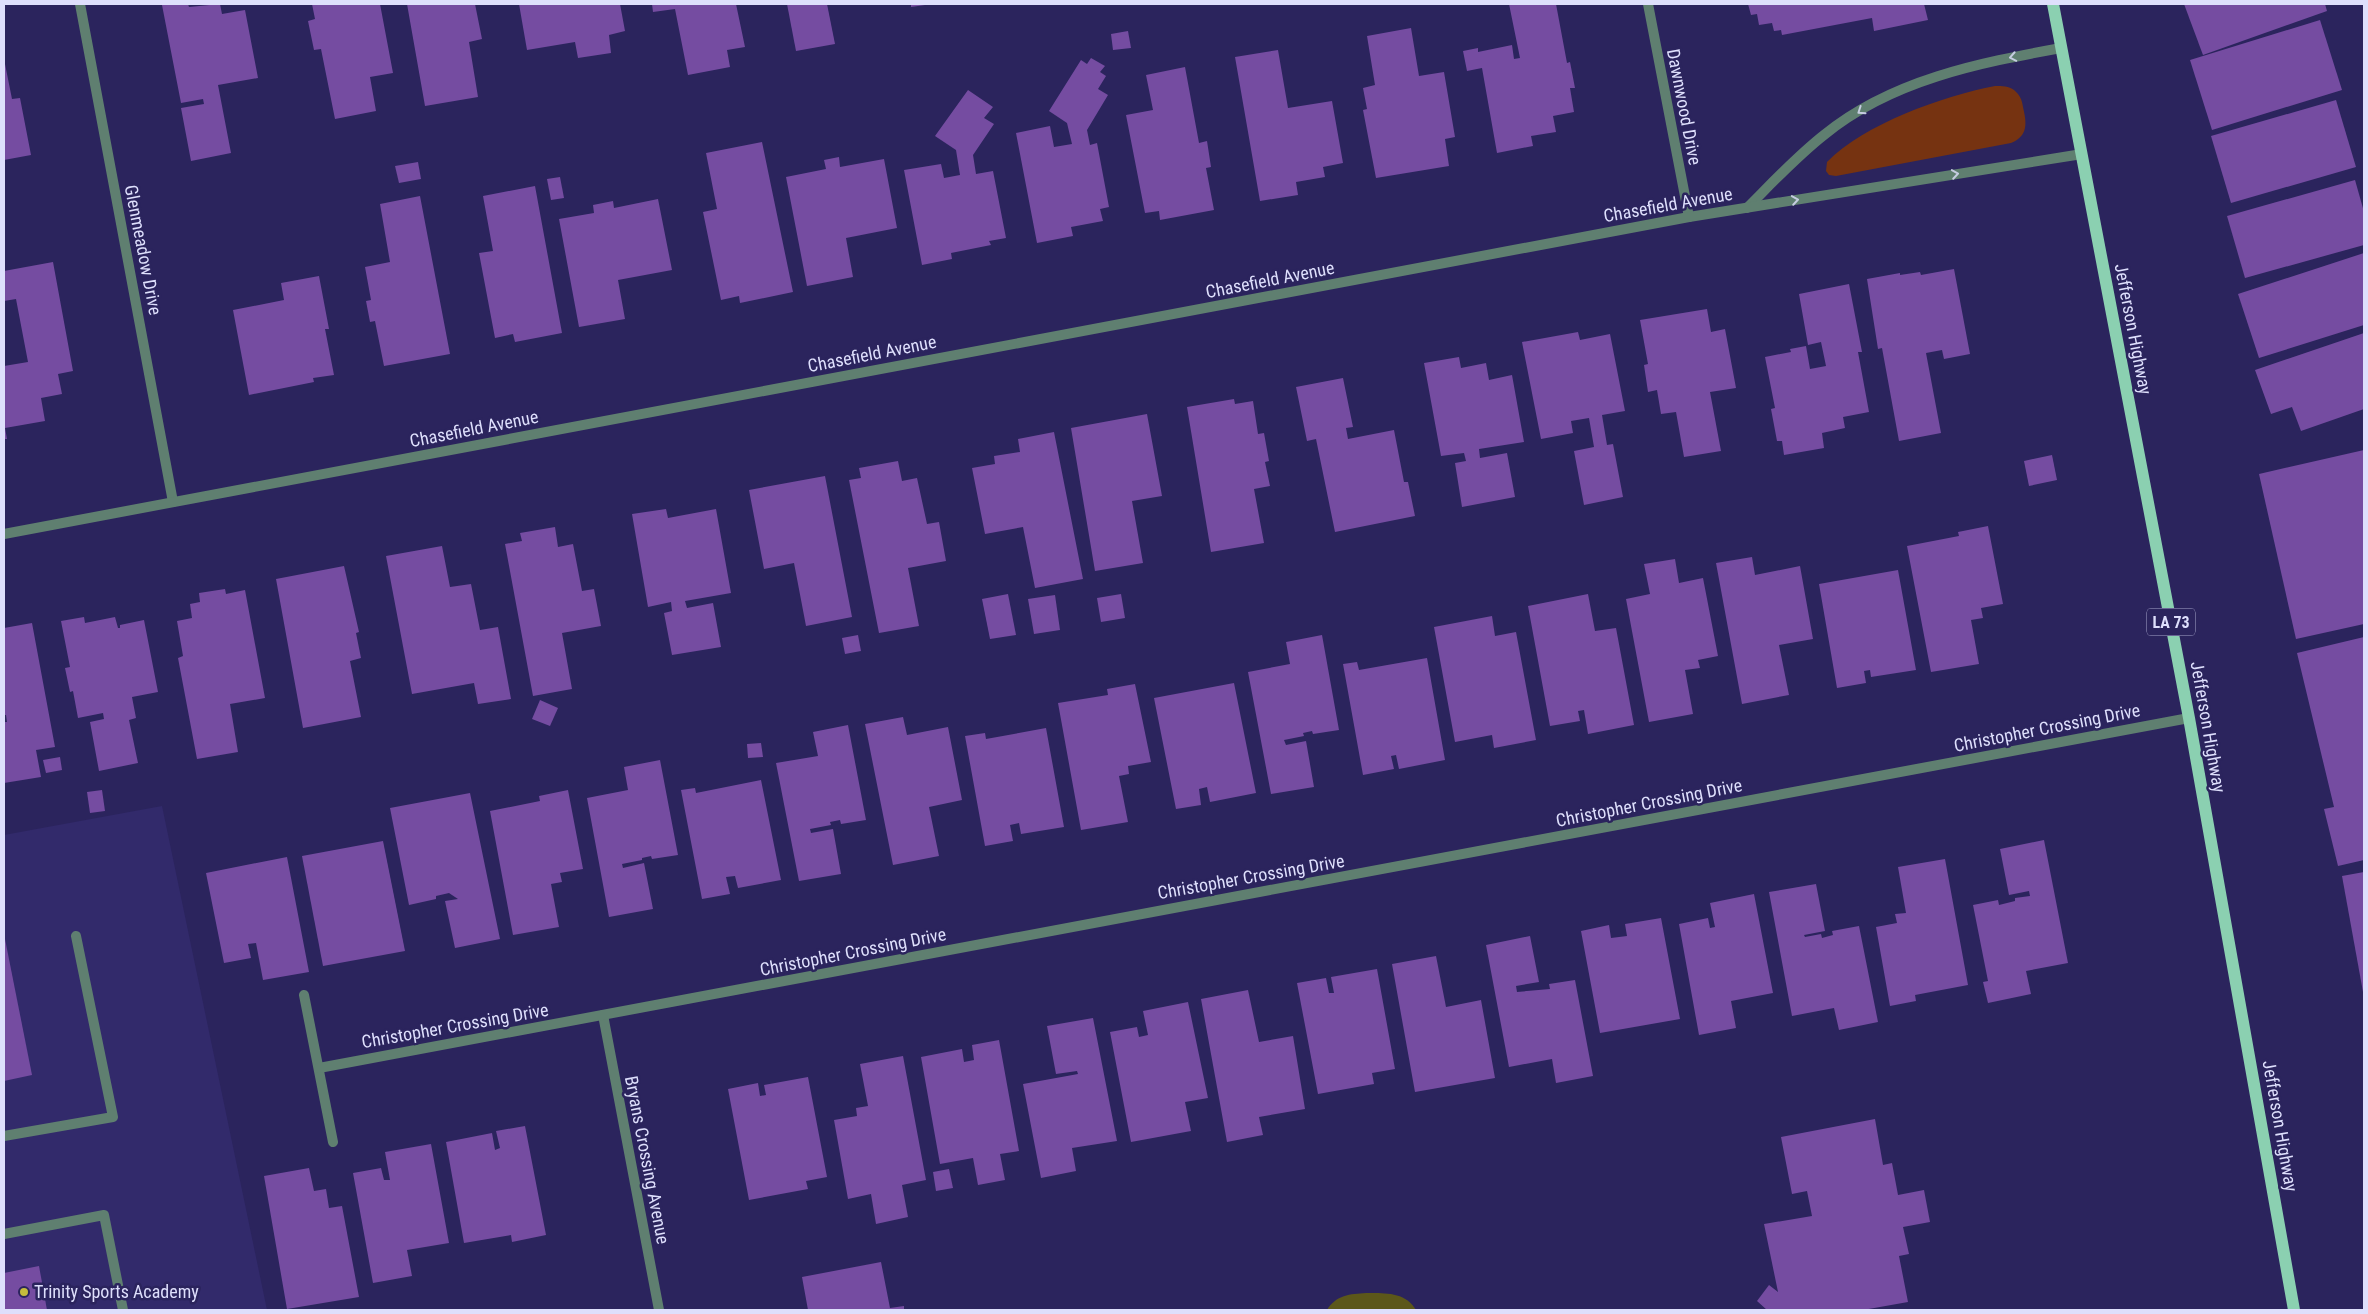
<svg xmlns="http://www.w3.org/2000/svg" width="2368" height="1314" viewBox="0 0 2368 1314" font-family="'Roboto Condensed',sans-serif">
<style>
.built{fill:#322a6b}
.green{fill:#763311}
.water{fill:#5c571a}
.building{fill:#754ca1}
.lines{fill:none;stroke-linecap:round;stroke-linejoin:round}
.lane{stroke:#5f7f70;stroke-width:10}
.street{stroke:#5f7f70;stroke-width:10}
.primary{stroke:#8bd0b1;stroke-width:12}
.oneway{stroke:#c5cce0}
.poi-dot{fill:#c6bc3c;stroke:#2b245d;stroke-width:2}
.labels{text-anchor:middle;stroke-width:5;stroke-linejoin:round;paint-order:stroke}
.shield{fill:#2b245d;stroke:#a8a7cc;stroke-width:1}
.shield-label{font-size:16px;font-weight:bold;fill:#dedffc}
.street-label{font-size:18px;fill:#dedffc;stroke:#2b245d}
.poi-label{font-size:18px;fill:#dedffc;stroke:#2b245d;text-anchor:start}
</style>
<rect width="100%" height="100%" fill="#2b245d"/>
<path class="built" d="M162 806 267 1310H4V835Z"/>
<path class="green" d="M1995 86C2002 86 2009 86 2014 90 2020 95 2022 100 2023 107 2027 124 2028 136 2011 143L1836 176 1829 175 1826 171 1827 162C1864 124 1943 96 1995 86Z"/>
<path class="water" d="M1366 1293C1385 1293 1406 1292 1416 1310H1327C1336 1295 1350 1294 1366 1293Z"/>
<g class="building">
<path d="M170 4H188L189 7 220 4 222 14 245 10 258 78 218 85 231 153 191 161 181 108 204 104 203 99 181 103 162 5Z"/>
<path d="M312 4H380L393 73 370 77 376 111 335 119 321 49 314 50 308 21 315 19Z"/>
<path d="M407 4H475L482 39 469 42 478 97 425 106Z"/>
<path d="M519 4H620L625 31 609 35 611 53 578 58 575 42 527 50Z"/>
<path d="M652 4H736L745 47 727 50 730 67 688 75 675 9 653 12Z"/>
<path d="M787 4H827L835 44 796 51Z"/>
<path d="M911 4H925V5L911 7Z"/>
<path d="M1509 4H1556L1567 63 1570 62 1575 88H1570L1574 112 1553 116 1556 132 1531 136 1533 146 1497 153 1482 68 1467 71 1463 51 1478 48V52L1512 45 1514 59 1520 58Z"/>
<path d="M1748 4H1924L1928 20 1874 31 1872 18 1782 35 1781 30 1774 31 1772 23 1759 25 1757 14 1751 15Z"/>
<path d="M2184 4H2325L2327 11 2203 55Z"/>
<path d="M2320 20 2342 90 2212 130 2190 60Z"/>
<path d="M1411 28 1419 76 1444 72 1455 137 1445 139 1449 166 1376 178 1363 110 1367 109 1363 88 1375 85 1367 36Z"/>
<path d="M1128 31 1131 48 1113 50 1111 34Z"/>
<path d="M1278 50 1288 108 1332 101 1343 163 1323 167 1325 177 1296 182 1298 195 1260 201 1235 57Z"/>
<path d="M1091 58 1105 66 1100 72 1106 76 1098 89 1108 95 1087 130 1090 145 1097 143 1109 207 1100 209 1103 221 1071 227 1073 236 1037 243 1016 133 1050 126 1054 147 1072 144 1067 123 1049 111 1081 60 1087 64Z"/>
<path d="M4 59 12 99 20 98 31 155 4 160Z"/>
<path d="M1185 67 1199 143 1207 141 1211 167 1206 168 1214 210 1160 220 1159 211 1145 213 1126 115 1153 110 1146 75Z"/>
<path d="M968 90 993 107 984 118 994 124 973 155 976 174 993 171 1006 238 989 241 991 245 951 253 952 259 922 265 904 170 941 164 944 178 960 175 956 150 935 136Z"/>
<path d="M2336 100 2356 167 2231 203 2211 136Z"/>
<path d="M762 142 793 292 740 303 739 296 721 300 703 212 717 209 706 153Z"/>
<path d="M839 157 840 167 884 159 897 228 846 238 853 277 807 286 786 177 826 169 824 160Z"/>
<path d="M418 162 421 179 399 183 395 166Z"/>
<path d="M560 177 564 198 551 200 547 179Z"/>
<path d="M2355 180 2364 212V245L2245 278 2227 216Z"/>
<path d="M535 186 562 333 515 342 513 334 495 338 479 253 493 251 483 196Z"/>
<path d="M420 196 450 354 384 366 375 321 370 322 366 301 371 300 365 267 390 262 380 204Z"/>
<path d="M658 199 672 270 618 280 625 319 579 327 559 219 594 213 593 205 613 201 614 208Z"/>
<path d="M2364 253V325L2259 358 2238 294Z"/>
<path d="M53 262 73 371 58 374 62 394 41 398 45 421 5 428 7 439H4V366L28 362 16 299 4 301V271Z"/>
<path d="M1954 269 1970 354 1944 359 1942 350 1926 353 1941 433 1899 441 1882 348 1878 349 1867 279 1900 273V275L1920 272 1921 275Z"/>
<path d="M319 276 329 329H325L334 375 313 378 314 382 249 395 233 310 284 300 281 283Z"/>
<path d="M1849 284 1862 352H1858L1869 412 1843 417 1845 428 1822 433 1824 448 1784 455 1782 441H1777L1771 409 1775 408 1765 357 1791 352 1790 349 1806 346 1810 369 1826 366 1821 342 1808 345 1799 294Z"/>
<path d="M1707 309 1711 332 1725 329 1736 388 1710 392 1721 451 1684 457 1676 412 1661 414 1657 390 1648 392 1644 365 1648 364 1640 320Z"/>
<path d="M1578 332 1580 340 1610 334 1625 411 1602 415 1607 445 1613 444 1623 497 1584 505 1574 451 1594 447 1589 418 1571 421 1573 433 1541 439 1522 342Z"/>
<path d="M2364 333V409L2301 431 2292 407 2271 414 2255 370Z"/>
<path d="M1459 357 1461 368 1486 363 1489 380 1512 375 1524 442 1479 449 1480 458 1507 453 1515 497 1462 507 1455 463 1466 461 1464 453 1441 456 1424 363Z"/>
<path d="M1343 378 1353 427 1346 428 1348 439 1394 430 1404 482H1408L1415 516 1335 532 1316 439 1307 441 1296 387Z"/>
<path d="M1234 399 1235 404 1253 401 1258 434 1264 433 1269 461 1265 462 1270 486 1254 489 1264 543 1211 552 1187 407Z"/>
<path d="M1147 414 1162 496 1132 501 1143 563 1095 571 1071 428Z"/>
<path d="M1054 432 1083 579 1035 588 1023 527 985 534 972 468 995 464 994 456 1020 452 1018 439Z"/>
<path d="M2364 450V624L2296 639 2259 474Z"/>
<path d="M2052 455 2057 480 2029 486 2024 461Z"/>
<path d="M898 461 902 481 917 478 927 524 939 522 946 561 908 568 919 626 879 633 849 480 861 478 859 468Z"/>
<path d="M825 476 852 617 806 626 794 563 764 569 749 490Z"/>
<path d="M666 509 668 518 716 509 731 593 685 601 687 608 713 603 721 647 672 655 664 613 672 611 671 602 648 607 632 514Z"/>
<path d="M1988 526 2003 604 1981 608 1983 618 1971 620 1979 664 1931 672 1907 546 1959 536 1958 532Z"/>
<path d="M555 527 558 547 573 544 582 591 594 589 601 626 562 633 572 689 533 696 505 544 522 541 520 533Z"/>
<path d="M442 546 450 587 471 584 480 630 498 627 511 699 478 704 474 683 412 694 386 556Z"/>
<path d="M1752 557 1755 575 1800 566 1813 639 1779 645 1789 695 1742 704 1716 563Z"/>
<path d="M1675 559 1679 583 1703 578 1718 656 1698 660 1700 668 1685 670 1693 714 1649 722 1626 599 1650 594 1644 564Z"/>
<path d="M344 566 359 632 356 633 361 658 350 661 361 717 303 728 276 579Z"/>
<path d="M1898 570 1916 670 1871 677 1870 670 1864 671 1866 683 1837 688 1819 584Z"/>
<path d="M225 589 226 594 245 590 265 698 230 704 238 752 197 759 178 658 183 656 177 621 192 618 190 604 200 602 199 593Z"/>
<path d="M1008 594 1016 635 990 639 982 599Z"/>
<path d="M1121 594 1125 618 1101 622 1097 598Z"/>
<path d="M1588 594 1595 631 1616 628 1634 725 1588 734 1584 710 1578 711 1580 721 1550 726 1528 606Z"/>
<path d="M1055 595 1060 630 1034 634 1028 599Z"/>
<path d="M1492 616 1495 636 1516 632 1536 740 1494 748 1492 735 1455 742 1434 627Z"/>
<path d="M84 617 85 623 115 617 118 628H120V625L144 620 158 692 132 697 136 718 129 720 138 763 99 771 90 722 104 719 103 713 78 718 73 691 70 692 65 668 70 667 61 621Z"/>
<path d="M32 623 55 747 36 750 41 777 4 783V722H7L6 715H4V628Z"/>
<path d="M858 635 861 651 845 654 842 638Z"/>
<path d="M1322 635 1339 730 1313 734 1312 731 1303 733 1304 736 1284 740 1286 745 1306 741 1314 787 1271 794 1248 672 1290 664 1286 642Z"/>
<path d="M2364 637V860L2338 866 2324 809 2334 807 2297 653Z"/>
<path d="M1427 658 1445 760 1399 769 1396 755 1391 756 1394 769 1363 775 1343 664 1357 662 1359 670Z"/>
<path d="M1234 683 1256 793 1210 802 1207 787 1199 789 1201 805 1176 809 1154 698Z"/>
<path d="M1135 684 1151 762 1128 766 1129 774 1119 776 1128 822 1081 830 1058 703 1108 695 1107 689Z"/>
<path d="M540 700 558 708 550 726 532 719Z"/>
<path d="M903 717 907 735 948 727 962 800 929 807 939 856 893 865 865 724Z"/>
<path d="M848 725 866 820 841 824 840 820 830 822 831 825 810 829 811 833 833 829 841 874 799 881 776 763 818 756 813 732Z"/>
<path d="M1046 728 1064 827 1021 834 1019 823 1010 825 1013 841 985 846 965 736 985 733 986 739Z"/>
<path d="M761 743 763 757 748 758 747 744Z"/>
<path d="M60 757 62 770 46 773 43 760Z"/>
<path d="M660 760 678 855 652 859 651 856 642 858V860L622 864 623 868 644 863 653 909 609 917 587 798 628 790 624 767Z"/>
<path d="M761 780 781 880 738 888 735 876 726 877 730 894 702 899 681 790 695 788 696 793Z"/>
<path d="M102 790 105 811 90 813 87 792Z"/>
<path d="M568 790 583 869 560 873 562 882 551 884 559 927 513 935 490 811 540 801 539 796Z"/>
<path d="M470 793 500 939 455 948 445 901 458 899 449 893 436 896V899L409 905 390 808Z"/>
<path d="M2044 840 2068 963 2026 971 2031 994 1988 1003 1983 982 1988 981 1973 905 1998 900 1999 905 2015 901V898L2030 896 2029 891 2009 895 2000 849Z"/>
<path d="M383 841 405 951 323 966 302 856Z"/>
<path d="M287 857 309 972 263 980 256 943 248 944 251 958 224 963 206 873Z"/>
<path d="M1945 859 1968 985 1915 995 1916 1001 1890 1006 1876 927 1897 923 1895 914 1906 913 1898 867Z"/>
<path d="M2364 872V992H2363L2342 876Z"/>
<path d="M1816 884 1825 931 1804 935 1805 937 1821 934 1822 938 1833 935 1832 931 1859 926 1878 1022 1839 1030 1834 1008 1792 1016 1769 892Z"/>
<path d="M1754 894 1773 993 1731 1001 1736 1028 1699 1035 1679 924 1708 918 1710 928 1715 927 1710 903Z"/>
<path d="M1661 918 1680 1019 1600 1033 1581 931 1609 925 1611 938 1627 936 1625 924Z"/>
<path d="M4 934 32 1075 4 1081Z"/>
<path d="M1530 936 1539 982 1516 986 1517 992 1550 989 1549 984 1575 980 1593 1076 1556 1083 1552 1059 1509 1067 1486 945Z"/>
<path d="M1436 956 1446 1007 1481 1000 1495 1078 1415 1092 1392 964Z"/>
<path d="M1377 969 1395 1069 1372 1073 1374 1084 1318 1094 1297 983 1326 978 1329 993H1334L1331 977Z"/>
<path d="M1248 990 1259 1042 1293 1036 1305 1109 1259 1117 1263 1135 1227 1142 1201 999Z"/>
<path d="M1188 1002 1208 1098 1185 1102 1191 1131 1131 1142 1110 1032 1137 1027 1139 1037 1148 1035 1143 1011Z"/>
<path d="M1093 1018 1117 1141 1072 1148 1076 1171 1041 1178 1023 1084 1078 1074 1077 1071 1056 1074 1047 1026Z"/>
<path d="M999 1040 1019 1151 1000 1154 1005 1180 978 1185 973 1158 940 1164 921 1057 962 1049 964 1062 974 1060 972 1045Z"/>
<path d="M903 1056 926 1180 902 1185 908 1217 876 1224 871 1194 848 1199 834 1120 857 1116 856 1108 868 1106 860 1064Z"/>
<path d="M808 1077 827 1177 806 1181 808 1189 749 1200 728 1089 758 1083 760 1096 766 1095 764 1085Z"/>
<path d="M1875 1119 1883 1165 1892 1163 1898 1195 1924 1190 1930 1222 1903 1227 1909 1254 1899 1256 1908 1302 1863 1310H1767L1757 1301 1769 1285 1778 1292 1764 1224 1812 1216 1807 1191 1792 1194 1781 1137Z"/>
<path d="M525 1126 546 1235 512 1242 511 1235 464 1243 446 1142 492 1133 495 1150 500 1148 496 1131Z"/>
<path d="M431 1144 449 1243 407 1250 412 1276 373 1283 353 1173 381 1168 384 1180H390L385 1152Z"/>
<path d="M309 1168 314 1191 326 1189 329 1208 342 1206 359 1297 287 1309 264 1176Z"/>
<path d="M949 1169 953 1188 936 1191 933 1172Z"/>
<path d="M881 1262 890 1308 904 1306V1310H808L802 1277Z"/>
<path d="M39 1266 47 1310H4V1273Z"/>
</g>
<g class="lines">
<g class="lane">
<path d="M4 1136 113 1117 76 936"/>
<path d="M4 1234 104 1215 123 1310"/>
</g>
<g class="street">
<path d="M80 4 173 502"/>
<path d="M1648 4 1689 217"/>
<path d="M1747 208C1772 183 1796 157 1824 135 1891 80 1979 63 2061 48"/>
<path d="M4 534 1689 217 2082 154"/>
<path d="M304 995 333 1142"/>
<path d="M603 1015 659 1310"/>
<path d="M319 1068 2189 718"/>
</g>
<path class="primary" d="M2053 4 2189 718 2294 1310"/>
</g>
<defs><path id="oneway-chevron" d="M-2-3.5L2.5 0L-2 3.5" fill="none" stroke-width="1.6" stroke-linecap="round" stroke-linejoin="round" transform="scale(1.25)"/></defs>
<g class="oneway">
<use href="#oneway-chevron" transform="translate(2013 57) rotate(169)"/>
<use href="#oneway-chevron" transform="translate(1861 111) rotate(146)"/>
<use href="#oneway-chevron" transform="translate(1955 174) rotate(-9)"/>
<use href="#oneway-chevron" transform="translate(1795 200) rotate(-9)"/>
</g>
<circle class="poi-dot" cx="24" cy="1292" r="5"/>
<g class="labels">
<rect class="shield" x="2147" y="608.5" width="48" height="27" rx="4"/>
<g class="shield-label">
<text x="2171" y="628">LA 73</text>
</g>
<g class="street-label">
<text transform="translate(1684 107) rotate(79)" y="6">Dawnwood Drive</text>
<text transform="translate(1668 205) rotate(-10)" y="6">Chasefield Avenue</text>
<text transform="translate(143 250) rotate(79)" y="6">Glenmeadow Drive</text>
<text transform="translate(1270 280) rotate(-11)" y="6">Chasefield Avenue</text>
<text transform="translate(2133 329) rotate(79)" y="6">Jefferson Highway</text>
<text transform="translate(872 354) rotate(-11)" y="6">Chasefield Avenue</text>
<text transform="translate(474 429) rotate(-11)" y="6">Chasefield Avenue</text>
<text transform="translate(2208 727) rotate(80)" y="6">Jefferson Highway</text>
<text transform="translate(2047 728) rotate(-11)" y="6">Christopher Crossing Drive</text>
<text transform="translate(1649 803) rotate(-11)" y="6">Christopher Crossing Drive</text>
<text transform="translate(1251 877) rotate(-10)" y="6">Christopher Crossing Drive</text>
<text transform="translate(853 952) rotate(-11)" y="6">Christopher Crossing Drive</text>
<text transform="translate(455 1026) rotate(-10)" y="6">Christopher Crossing Drive</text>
<text transform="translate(2280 1126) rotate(80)" y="6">Jefferson Highway</text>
<text transform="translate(647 1160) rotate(79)" y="6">Bryans Crossing Avenue</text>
</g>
<g class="poi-label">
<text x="34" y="1298">Trinity Sports Academy</text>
</g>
</g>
<rect width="2368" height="1314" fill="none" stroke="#dedffc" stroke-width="10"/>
</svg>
